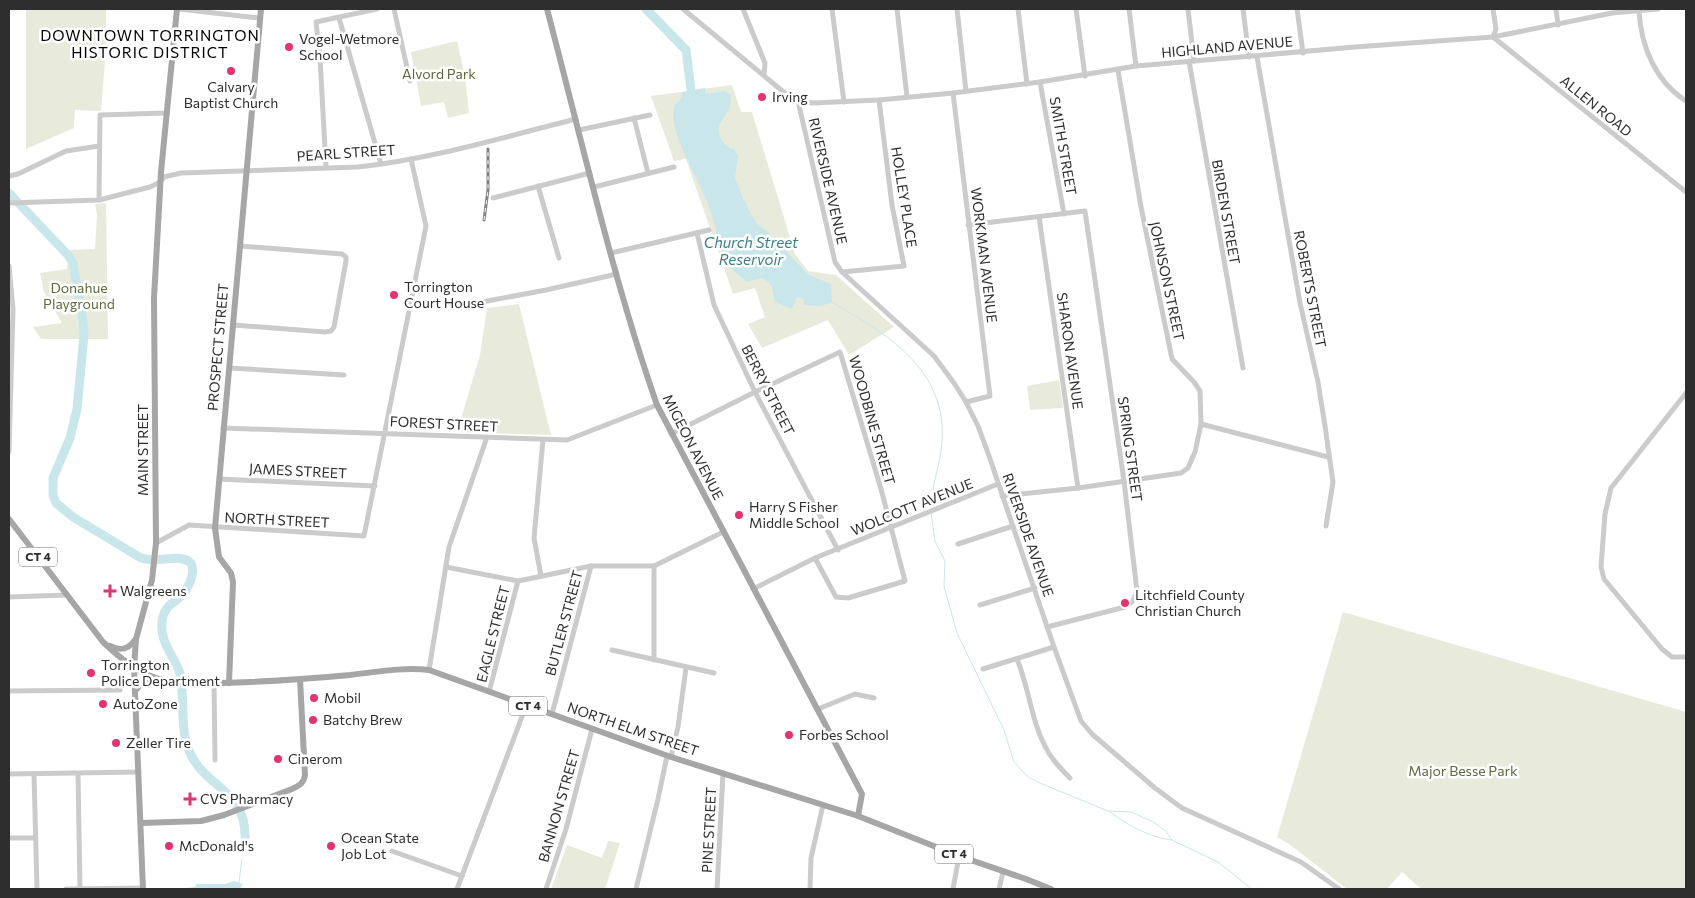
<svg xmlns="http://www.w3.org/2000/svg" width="1695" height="898" viewBox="0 0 1695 898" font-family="Commissioner,sans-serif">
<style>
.green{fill:#e8ebdc}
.water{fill:#c9e7eb}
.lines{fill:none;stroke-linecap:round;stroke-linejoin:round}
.stream{stroke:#c9e7eb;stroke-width:1}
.river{stroke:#c9e7eb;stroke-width:9}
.minor{stroke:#cbcbcb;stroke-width:5}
.major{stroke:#a6a6a6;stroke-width:6}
.rail-casing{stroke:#838383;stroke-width:3}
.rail{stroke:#fff;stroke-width:1;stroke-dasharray:4;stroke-linecap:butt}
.poi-dot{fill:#e13471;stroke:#fff;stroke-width:2}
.labels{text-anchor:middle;stroke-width:5;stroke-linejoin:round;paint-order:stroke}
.shield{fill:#fff;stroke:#6d6d6d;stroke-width:1}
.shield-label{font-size:12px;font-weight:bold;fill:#2e2e2e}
.poi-label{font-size:14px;fill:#2e2e2e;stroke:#fff;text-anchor:start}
.street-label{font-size:14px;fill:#2e2e2e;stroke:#fff}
.park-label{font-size:14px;fill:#5e693c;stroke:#fff}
.neighbourhood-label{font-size:15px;letter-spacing:1px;fill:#000;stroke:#fff}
.water-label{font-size:15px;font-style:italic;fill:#3c8088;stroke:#fff}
</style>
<rect width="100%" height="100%" fill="#fff"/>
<g class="green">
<path d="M26 9H106V48L101 111 75 110 74 128 26 149Z"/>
<path d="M457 41 465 76 469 113 448 118 444 102 421 106 411 52Z"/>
<path d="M732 85 741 112H752L795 254 808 271 836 275 894 327 849 355 828 320 762 348 748 324 765 317 755 288 733 294 686 159 674 161 651 96Z"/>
<path d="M106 203 108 339H41L33 327 62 323 44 292 40 273 67 269 69 250 95 249 97 215 95 204Z"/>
<path d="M519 304 551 435 457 432 480 355 487 308Z"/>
<path d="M1059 380 1063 408 1030 410 1027 386Z"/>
<path d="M1343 612 1686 712V889H1421L1402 872 1387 889H1347L1289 844 1277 837Z"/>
<path d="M608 841 620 843 605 889H551L567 845 602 858Z"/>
</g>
<g class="water">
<path d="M705 88 706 94 725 91 730 94C733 110 726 112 720 124 715 134 724 147 734 149L738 156 735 178 743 198 756 223 767 231 809 275 831 284 832 303 820 306 804 305V300L797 297 792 309 781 305 774 300C773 288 772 283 762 278L747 282 728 266 724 260C718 242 715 222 708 204 699 178 668 134 674 106L682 97V92Z"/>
<path d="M234 881 243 884 240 889H195L196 884H225Z"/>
</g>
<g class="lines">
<g class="stream">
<path d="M831 302C886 333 947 369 942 441 941 464 931 485 931 509"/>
<path d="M931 513 935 541 945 561 944 586 957 633 1004 730 1014 762 1028 777 1040 783 1108 811 1131 812 1153 822 1165 830 1172 840 1218 862 1252 889"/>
<path d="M1110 812C1129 826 1147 836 1171 840"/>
<path d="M239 882 242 859"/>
<path d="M183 889 197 887"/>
</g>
<g class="river">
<path d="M646 9 686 50 691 90"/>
<path d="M9 193 68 255 73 263 83 321 84 335 77 409 70 438 53 478V495L56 503 73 517 141 558C159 564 179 552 191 563 196 574 188 589 180 597 175 602 169 604 166 610 161 617 161 628 163 636 166 650 177 661 180 674 186 701 178 732 192 757 209 788 246 792 245 837"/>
</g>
<g class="minor">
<path d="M179 9 259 18"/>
<path d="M394 9 410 81"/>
<path d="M683 9 786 94 798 101 813 103 879 100 953 93 1040 82 1136 66 1355 47 1493 37 1612 13 1658 9"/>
<path d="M743 9 765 63 764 75"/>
<path d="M832 9 844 102"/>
<path d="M897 9 907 97"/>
<path d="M957 9 966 91"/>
<path d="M1018 9 1027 84"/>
<path d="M1076 9 1085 76"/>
<path d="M1129 9 1136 66"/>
<path d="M1188 9 1194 61"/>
<path d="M1243 9 1249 57"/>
<path d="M1297 9 1303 53"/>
<path d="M1556 9 1558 25"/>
<path d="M1639 11C1641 46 1655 81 1686 101"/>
<path d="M339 18 381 164"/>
<path d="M1493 37 1686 192"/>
<path d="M1493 37 1496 29 1493 9"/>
<path d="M1257 57 1300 303 1318 382 1325 426 1333 482 1326 526"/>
<path d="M1189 61 1243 368"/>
<path d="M1040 82 1064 214"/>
<path d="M953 93 990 396 966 402"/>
<path d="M798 101 835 262 842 272 934 356 954 383 966 402 978 426 988 453 1054 647 1081 721 1092 734 1155 788 1182 808 1301 862 1339 889"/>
<path d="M634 118 648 173"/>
<path d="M579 130 650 115"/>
<path d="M326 167 320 58 316 22 377 9"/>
<path d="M9 176 18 174 66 151 99 146"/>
<path d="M538 186 559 258"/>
<path d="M594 187 674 167"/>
<path d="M493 198 590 173"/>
<path d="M99 200 100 115 167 113"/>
<path d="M9 203 99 200 150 187 160 182 164 177 181 173 358 167C432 159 504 137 576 119"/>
<path d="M1039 217 1078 488"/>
<path d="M968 225 1085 211 1124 481 1137 591 1133 601 1125 607 1047 627"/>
<path d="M697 233 714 305 755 392 838 550"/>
<path d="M611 253 709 230"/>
<path d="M9 266 13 309 9 452"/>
<path d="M842 272 904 266 892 205 879 100"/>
<path d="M482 302 546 290 617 274"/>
<path d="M233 325 325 332 331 331 334 327 346 261V257L342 254 240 246"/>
<path d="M230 368 344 375"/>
<path d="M1686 393 1611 488 1605 514 1601 567 1604 579 1662 649 1672 657H1686"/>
<path d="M1201 424 1328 457"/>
<path d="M223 428 567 440 657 405"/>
<path d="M671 434 755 392 840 352 881 489 905 581 848 598 836 597 815 558"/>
<path d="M219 479 375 486"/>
<path d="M1002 496 1078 488 1181 473 1188 468 1195 452 1201 424 1200 391 1194 382 1172 359 1141 207 1118 70"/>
<path d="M156 543 189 525 364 536 426 226 411 159"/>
<path d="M958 544 1013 526"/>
<path d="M446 567 518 581 591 566H654L723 532"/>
<path d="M541 576 534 538 543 440"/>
<path d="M753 589 815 558 998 484"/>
<path d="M9 597 67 595"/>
<path d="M980 605 1035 588"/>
<path d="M612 650 714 673"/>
<path d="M1017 659C1029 688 1031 720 1046 748 1052 760 1061 769 1070 778"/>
<path d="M654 660V566"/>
<path d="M983 669 1054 647"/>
<path d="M429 670 449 547 487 437"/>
<path d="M214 683 215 760"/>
<path d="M9 691 120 690"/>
<path d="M489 692 518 581"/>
<path d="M818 709 855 694 874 698"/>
<path d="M552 714 591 566"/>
<path d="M671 757 678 727 686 668"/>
<path d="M9 774 139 772"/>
<path d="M34 774 37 889"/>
<path d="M78 774 80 889"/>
<path d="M9 838H35"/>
<path d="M392 851 462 876"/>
<path d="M66 889 143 888"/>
<path d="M457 889 526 706"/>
<path d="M546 889 566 829 592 729"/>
<path d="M636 889 658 799 667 756"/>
<path d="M717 889 723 773"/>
<path d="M810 889 811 858 823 805"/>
<path d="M953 889 959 856"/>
<path d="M999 889 1003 872"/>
</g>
<g class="major">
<path d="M547 9C582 141 612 276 657 405L862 794 858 816"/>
<path d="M9 519 103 642C119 657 135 671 156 678 177 685 199 684 220 683 263 682 307 679 350 675 376 672 403 667 429 670L671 757 858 816 959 856 1026 879 1051 889"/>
<path d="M110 646C120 651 128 650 135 640"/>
<path d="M229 683 233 582 231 573 219 557 215 528 261 9"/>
<path d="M136 690 140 685 156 678"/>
<path d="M141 823 201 821 224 815 292 789C299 786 304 783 305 775L300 679"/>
<path d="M143 889 134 668 136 639 152 580 156 543 154 298 161 172 177 9"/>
</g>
<defs>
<path id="rail" d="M484 220 488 190V149"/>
</defs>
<use href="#rail" class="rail-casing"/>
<use href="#rail" class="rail"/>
</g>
<g class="poi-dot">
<circle cx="289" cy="47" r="5"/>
<circle cx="231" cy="71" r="5"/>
<circle cx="762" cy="97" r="5"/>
<circle cx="394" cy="295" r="5"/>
<circle cx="739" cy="515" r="5"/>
<path d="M107.5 583.5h5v5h5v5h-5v5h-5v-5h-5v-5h5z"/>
<circle cx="1125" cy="603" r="5"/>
<circle cx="91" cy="673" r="5"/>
<circle cx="314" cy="698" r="5"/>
<circle cx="103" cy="704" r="5"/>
<circle cx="313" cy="720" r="5"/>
<circle cx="789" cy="735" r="5"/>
<circle cx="116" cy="743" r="5"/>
<circle cx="278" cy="759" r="5"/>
<path d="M187.5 791.5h5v5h5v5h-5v5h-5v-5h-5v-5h5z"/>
<circle cx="169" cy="846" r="5"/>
<circle cx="331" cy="846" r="5"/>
</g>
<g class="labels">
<g class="shield">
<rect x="19" y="547.5" width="38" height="19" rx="4"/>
<rect x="509" y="696.5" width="38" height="19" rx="4"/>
<rect x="935" y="844.5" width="38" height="19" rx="4"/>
</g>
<g class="shield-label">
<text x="38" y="561">CT 4</text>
<text x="528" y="710">CT 4</text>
<text x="954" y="858">CT 4</text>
</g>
<g class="poi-label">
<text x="299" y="44">Vogel-Wetmore<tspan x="299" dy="16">School</tspan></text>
<text x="231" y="92" text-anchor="middle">Calvary<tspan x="231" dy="16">Baptist Church</tspan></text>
<text x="772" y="102">Irving</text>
<text x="404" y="292">Torrington<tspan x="404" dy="16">Court House</tspan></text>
<text x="749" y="512">Harry S Fisher<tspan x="749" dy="16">Middle School</tspan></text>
<text x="120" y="596">Walgreens</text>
<text x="1135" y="600">Litchfield County<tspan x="1135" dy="16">Christian Church</tspan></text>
<text x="101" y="670">Torrington<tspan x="101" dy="16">Police Department</tspan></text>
<text x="324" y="703">Mobil</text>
<text x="113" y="709">AutoZone</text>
<text x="323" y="725">Batchy Brew</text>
<text x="799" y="740">Forbes School</text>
<text x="126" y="748">Zeller Tire</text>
<text x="288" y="764">Cinerom</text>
<text x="200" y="804">CVS Pharmacy</text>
<text x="341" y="843">Ocean State<tspan x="341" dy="16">Job Lot</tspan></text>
<text x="179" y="851">McDonald's</text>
</g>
<g class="street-label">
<text transform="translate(1227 47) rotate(-5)" y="5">HIGHLAND AVENUE</text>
<text transform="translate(1596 106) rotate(39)" y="5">ALLEN ROAD</text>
<text transform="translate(1063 146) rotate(80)" y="5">SMITH STREET</text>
<text transform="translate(346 153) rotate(-4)" y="5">PEARL STREET</text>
<text transform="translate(828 181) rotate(77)" y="5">RIVERSIDE AVENUE</text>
<text transform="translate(904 197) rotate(81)" y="5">HOLLEY PLACE</text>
<text transform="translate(1226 212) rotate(80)" y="5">BIRDEN STREET</text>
<text transform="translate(984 255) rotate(83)" y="5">WORKMAN AVENUE</text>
<text transform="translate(1167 281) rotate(78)" y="5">JOHNSON STREET</text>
<text transform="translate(1310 289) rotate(79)" y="5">ROBERTS STREET</text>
<text transform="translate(218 347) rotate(-85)" y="5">PROSPECT STREET</text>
<text transform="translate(1070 351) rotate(82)" y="5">SHARON AVENUE</text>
<text transform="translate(768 390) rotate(63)" y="5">BERRY STREET</text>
<text transform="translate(872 420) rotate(74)" y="5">WOODBINE STREET</text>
<text transform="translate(444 424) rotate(3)" y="5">FOREST STREET</text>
<text transform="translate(693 447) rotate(63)" y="5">MIGEON AVENUE</text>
<text transform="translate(1130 449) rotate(82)" y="5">SPRING STREET</text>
<text transform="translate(143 450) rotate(-90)" y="5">MAIN STREET</text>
<text transform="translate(298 471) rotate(3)" y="5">JAMES STREET</text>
<text transform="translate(912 507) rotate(-22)" y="5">WOLCOTT AVENUE</text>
<text transform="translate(277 520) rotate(3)" y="5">NORTH STREET</text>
<text transform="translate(1028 535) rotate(71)" y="5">RIVERSIDE AVENUE</text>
<text transform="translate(564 623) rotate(-75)" y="5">BUTLER STREET</text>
<text transform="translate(493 634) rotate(-76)" y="5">EAGLE STREET</text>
<text transform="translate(633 729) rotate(19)" y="5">NORTH ELM STREET</text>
<text transform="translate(559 806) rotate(-74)" y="5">BANNON STREET</text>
<text transform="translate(709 830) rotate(-87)" y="5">PINE STREET</text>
</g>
<g class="park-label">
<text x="439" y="79">Alvord Park</text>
<text x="79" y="293">Donahue<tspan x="79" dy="16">Playground</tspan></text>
<text x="1463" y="776">Major Besse Park</text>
</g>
<g class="neighbourhood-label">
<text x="150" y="41">DOWNTOWN TORRINGTON<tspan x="150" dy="17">HISTORIC DISTRICT</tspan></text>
</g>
<g class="water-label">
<text x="751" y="248">Church Street<tspan x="751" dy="17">Reservoir</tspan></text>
</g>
</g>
<rect width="1695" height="898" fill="none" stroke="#2e2e2e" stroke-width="20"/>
</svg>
